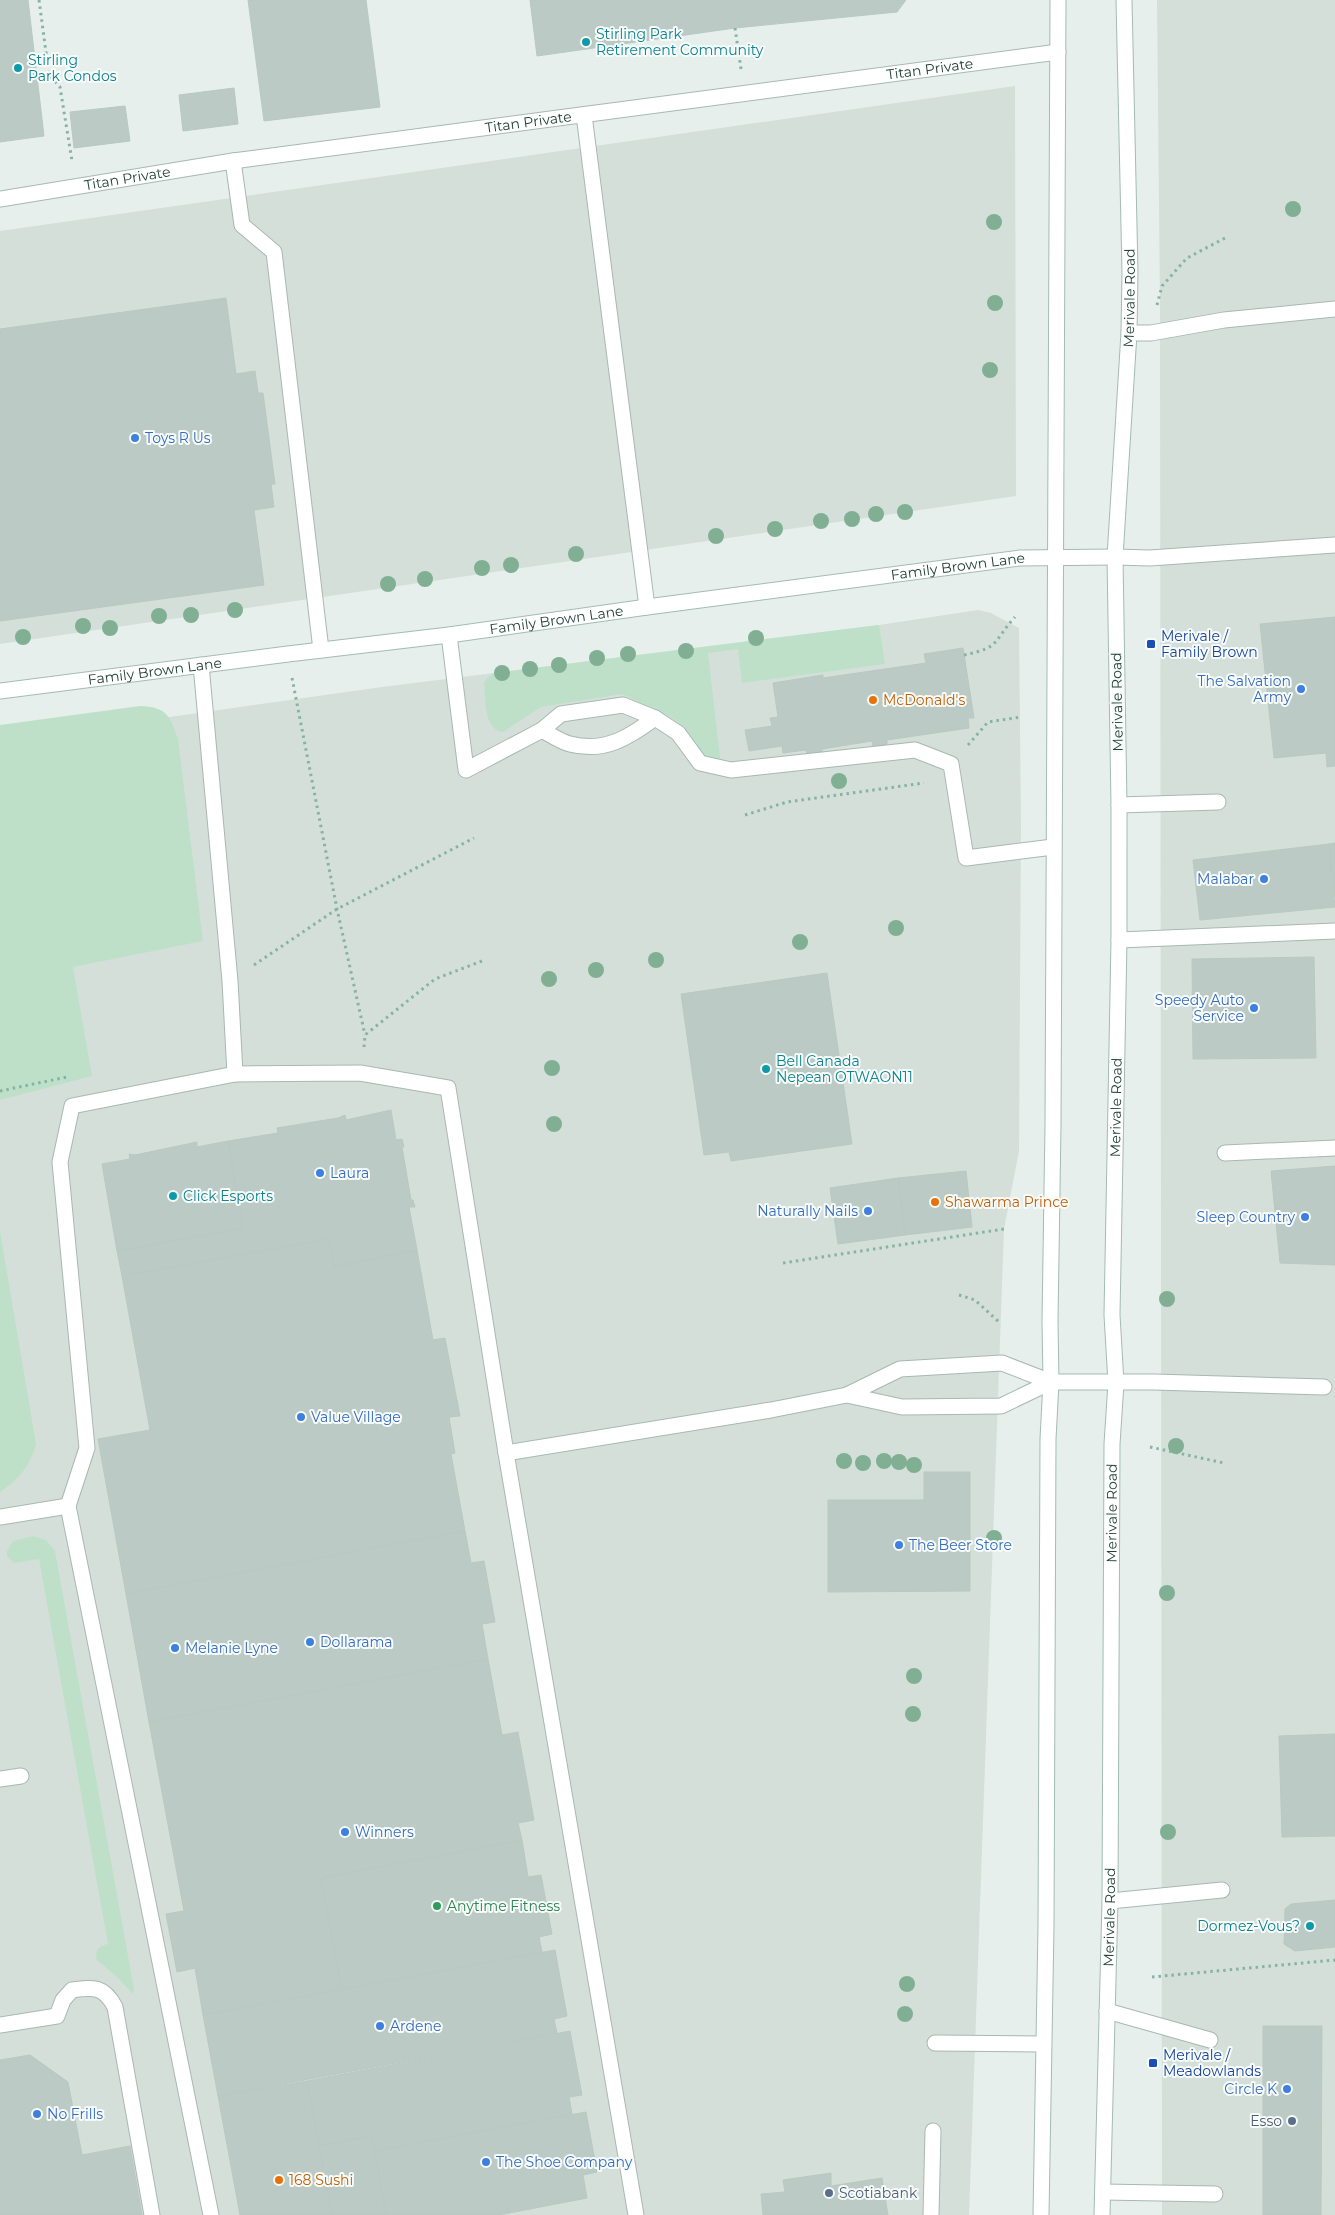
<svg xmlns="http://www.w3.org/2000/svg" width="1335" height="2215" viewBox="0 0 1335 2215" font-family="Montserrat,sans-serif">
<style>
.built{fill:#d4dfda}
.green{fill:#bfe0c8}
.building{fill:#bbcac4;stroke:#b8c9c2}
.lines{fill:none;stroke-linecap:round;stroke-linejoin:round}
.lane-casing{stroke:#a8b8b2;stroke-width:17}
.street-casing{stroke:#a8b8b2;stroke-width:17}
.secondary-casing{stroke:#a4bbb3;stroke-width:17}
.path{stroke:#86b3a5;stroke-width:3;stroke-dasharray:2.5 4;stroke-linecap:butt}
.lane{stroke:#fff;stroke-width:15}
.street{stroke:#fff;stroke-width:15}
.secondary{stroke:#fff;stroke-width:15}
.tree{fill:#80af93}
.culture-dot{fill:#0f9aa8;stroke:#f7fbf9;stroke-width:2}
.shop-dot{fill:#3f7fe0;stroke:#f7fbf9;stroke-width:2}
.transit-dot{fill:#1a4fb4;stroke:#f7fbf9;stroke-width:2}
.food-dot{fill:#e8710a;stroke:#f7fbf9;stroke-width:2}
.leisure-dot{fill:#2e9e5b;stroke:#f7fbf9;stroke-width:2}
.service-dot{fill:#5c6f8a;stroke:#f7fbf9;stroke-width:2}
.labels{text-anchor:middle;stroke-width:4;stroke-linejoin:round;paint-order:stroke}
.culture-label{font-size:14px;fill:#0d838f;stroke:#f7fbf9;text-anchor:start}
.street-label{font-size:14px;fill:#24423a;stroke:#f7fbf9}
.shop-label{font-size:14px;fill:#366cbe;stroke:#f7fbf9;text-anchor:start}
.transit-label{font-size:14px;fill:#164399;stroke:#f7fbf9;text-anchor:start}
.food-label{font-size:14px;fill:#c56008;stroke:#f7fbf9;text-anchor:start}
.leisure-label{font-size:14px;fill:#27864d;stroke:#f7fbf9;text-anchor:start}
.service-label{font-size:14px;fill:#4e5e75;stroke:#f7fbf9;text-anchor:end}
</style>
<rect width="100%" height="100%" fill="#e6efeb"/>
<g class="built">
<path d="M1157 0H1335V2215H1162L1160 303Z"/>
<path d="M1015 86 1016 496 0 644V231Z"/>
<path d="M978 610 991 613 1019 628 1021 824 1019 1151 1004 1229 969 2215H0V741L382 687 879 625Z"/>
</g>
<g class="green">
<path d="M879 625 885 664 742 683 738 649 708 653 720 757 718 761 709 759 703 756 685 728 671 717 622 694 541 707 503 732C483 730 486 698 484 683L487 678 494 673Z"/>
<path d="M140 706C166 707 170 715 178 739L203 941 73 967 92 1076 0 1100V725Z"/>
<path d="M0 1231 36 1444C30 1466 19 1479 0 1492Z"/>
<path d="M33 1536 46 1540 55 1551 134 1989 133 1994 119 1979 96 1959C96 1949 99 1946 108 1944L39 1559 14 1563 7 1556V1551L13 1541Z"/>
</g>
<g class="building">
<path d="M0 0H28L44 136 0 142Z"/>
<path d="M248 0H366L380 107 264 121Z"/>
<path d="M530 0H906L897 12 735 28 537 56Z"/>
<path d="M234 88 238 124 183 131 179 95Z"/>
<path d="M125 106 130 141 74 148 70 112Z"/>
<path d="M226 298 236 374 255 371 258 393H263L275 484H271L274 507 254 510 264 585 0 621V329Z"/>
<path d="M1335 617V766L1327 767 1326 753 1274 758 1260 624Z"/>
<path d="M963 648 974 718H968L969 728 887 740V744L873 746 872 741 822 749V753L807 755 806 750 783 753 782 746 749 751 745 730 772 726 770 718 778 717 773 683 823 675V678L926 663 924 654Z"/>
<path d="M1335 843V897L1329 844Z"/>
<path d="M1329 844 1335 907 1200 920 1193 860Z"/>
<path d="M1314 957 1316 1058 1193 1059 1192 959Z"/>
<path d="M827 973 852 1144 731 1161 729 1152 704 1155 681 994Z"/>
<path d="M391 1110 396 1140 402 1139 404 1147H402L411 1200H413L415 1207H409L417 1250 334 1267 329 1239 122 1276 117 1251 243 1228 228 1141 278 1133 277 1128 338 1118 345 1115 346 1120Z"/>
<path d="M228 1141 243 1228 117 1251 102 1164 130 1159 129 1154 135 1155 197 1142V1147Z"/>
<path d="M1335 1166V1265L1280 1263 1271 1171Z"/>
<path d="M966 1171 972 1227 905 1235 898 1178Z"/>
<path d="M898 1178 905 1235 838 1244 830 1188Z"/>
<path d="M329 1239 334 1267 417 1250 433 1340 445 1338 460 1416 449 1417 455 1453 451 1454 465 1531 126 1594 98 1439 150 1430 122 1276Z"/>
<path d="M924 1472H970V1591L828 1592V1500H924Z"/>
<path d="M465 1531 471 1563 484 1561 495 1622 482 1624 488 1659 149 1722 126 1594Z"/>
<path d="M488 1659 502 1735 518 1732 534 1820 518 1823 522 1840 321 1878 342 1990 203 2015 195 1968 177 1972 166 1914 184 1911 149 1722Z"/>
<path d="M1335 1734V1836L1282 1837 1279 1736Z"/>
<path d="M522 1840 528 1877 541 1875 552 1934 539 1937 542 1952 342 1990 321 1878Z"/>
<path d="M1335 1900V1947L1295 1951 1284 1944 1285 1909 1291 1904Z"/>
<path d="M555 1950 567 2016 554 2019 557 2033 218 2096 203 2015Z"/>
<path d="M1263 2026H1322L1321 2215H1263Z"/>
<path d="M570 2031 582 2095 569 2097 572 2114 375 2151 372 2136 319 2146 307 2081Z"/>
<path d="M30 2055 68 2082 82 2155 130 2146 142 2215H0V2060Z"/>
<path d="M307 2081 332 2215H240L218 2096Z"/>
<path d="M586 2112 597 2172 583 2175 587 2198 499 2215H386L375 2151Z"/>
<path d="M372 2136 386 2215H332L319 2146Z"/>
<path d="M831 2173V2186L882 2178 888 2215H763L761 2194 785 2192 783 2180Z"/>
</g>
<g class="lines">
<defs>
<g id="lane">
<path d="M584 115 647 607"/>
<path d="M233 161 242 225 274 252 321 650"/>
<path d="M1129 333H1151L1224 320 1335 309"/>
<path d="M1115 557 1150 558 1335 545"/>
<path d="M449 635 466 770 542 730 561 714 623 705 655 718 678 733 700 763 731 770 915 750 951 764 966 858 1053 847"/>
<path d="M201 665 230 981 235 1074"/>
<path d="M542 730C551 735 561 742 570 744 604 753 628 738 655 718"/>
<path d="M1119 805 1218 802"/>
<path d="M1119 940 1335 931"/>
<path d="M1225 1153 1335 1148"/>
<path d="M847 1395 902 1407 1001 1406 1051 1382"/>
<path d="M506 1453 771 1410 847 1395 900 1369 1002 1363 1051 1382H1154L1324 1387"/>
<path d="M68 1506 211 2215"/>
<path d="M0 1517 68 1506 87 1448 60 1162 72 1106 235 1074 360 1073 448 1088 506 1453 636 2215"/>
<path d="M0 1779 21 1776"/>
<path d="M1110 1901 1222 1890"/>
<path d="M1107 2011 1210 2040"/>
<path d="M0 2025 57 2016 63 2000 72 1990C94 1987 104 1986 115 2007L152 2215"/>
<path d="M935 2043 1043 2044"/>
<path d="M1103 2192 1215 2194"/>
<path d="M931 2215 933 2131"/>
</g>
<g id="street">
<path id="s1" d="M0 199 233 161 1058 52"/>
</g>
<g id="secondary">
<path id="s2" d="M0 691 288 654 449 635 647 607 1020 558 1115 557"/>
<path d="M1041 2215 1046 1926 1048 1439 1051 1382 1050 1321 1053 1125 1058 0"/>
<path id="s3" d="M1102 2215 1110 1901 1112 1444 1116 1383 1112 1315 1119 940V805L1115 557 1129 333 1130 272 1124 0"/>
</g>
</defs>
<use href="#lane" class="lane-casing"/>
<use href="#street" class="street-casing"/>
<use href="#secondary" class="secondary-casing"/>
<g class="path">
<path d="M39 0 49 75 60 87 72 161"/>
<path d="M735 28 741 69"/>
<path d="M1157 305 1162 286 1187 258 1227 237"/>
<path d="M964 655C1002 647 992 642 1015 617"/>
<path d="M292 678 337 909 365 1035"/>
<path d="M968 745 988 722 1021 717"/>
<path d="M745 815 787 802 924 783"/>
<path d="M254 965 337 909 474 838"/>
<path d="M364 1047 365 1035 435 979 482 961"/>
<path d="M0 1091 67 1077 68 1080"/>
<path d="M783 1263 1004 1229"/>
<path d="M959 1295 975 1300 999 1322"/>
<path d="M1150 1447 1224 1463"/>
<path d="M1152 1977 1335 1960"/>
</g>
<use href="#lane" class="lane"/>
<use href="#street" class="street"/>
<use href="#secondary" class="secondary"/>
</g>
<g class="tree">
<circle cx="1293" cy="209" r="8"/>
<circle cx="994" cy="222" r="8"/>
<circle cx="995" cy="303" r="8"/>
<circle cx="990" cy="370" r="8"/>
<circle cx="905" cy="512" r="8"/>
<circle cx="876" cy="514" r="8"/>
<circle cx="852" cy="519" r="8"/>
<circle cx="821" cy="521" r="8"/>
<circle cx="775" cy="529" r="8"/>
<circle cx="716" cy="536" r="8"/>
<circle cx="576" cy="554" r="8"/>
<circle cx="511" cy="565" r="8"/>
<circle cx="482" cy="568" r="8"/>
<circle cx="425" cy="579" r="8"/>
<circle cx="388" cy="584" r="8"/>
<circle cx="235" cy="610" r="8"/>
<circle cx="191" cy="615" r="8"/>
<circle cx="159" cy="616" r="8"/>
<circle cx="83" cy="626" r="8"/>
<circle cx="110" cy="628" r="8"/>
<circle cx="23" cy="637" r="8"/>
<circle cx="756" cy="638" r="8"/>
<circle cx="686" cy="651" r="8"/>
<circle cx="628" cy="654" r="8"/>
<circle cx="597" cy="658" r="8"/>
<circle cx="559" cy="665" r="8"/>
<circle cx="530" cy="669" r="8"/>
<circle cx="502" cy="673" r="8"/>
<circle cx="839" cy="781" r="8"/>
<circle cx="896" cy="928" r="8"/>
<circle cx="800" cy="942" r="8"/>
<circle cx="656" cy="960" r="8"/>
<circle cx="596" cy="970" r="8"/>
<circle cx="549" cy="979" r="8"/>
<circle cx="552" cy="1068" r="8"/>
<circle cx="554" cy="1124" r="8"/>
<circle cx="1167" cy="1299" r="8"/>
<circle cx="1176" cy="1446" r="8"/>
<circle cx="844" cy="1461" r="8"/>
<circle cx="884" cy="1461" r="8"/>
<circle cx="899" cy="1462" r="8"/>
<circle cx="863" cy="1463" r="8"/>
<circle cx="914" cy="1465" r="8"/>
<circle cx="994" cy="1538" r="8"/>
<circle cx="1167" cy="1593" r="8"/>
<circle cx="914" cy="1676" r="8"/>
<circle cx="913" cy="1714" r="8"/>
<circle cx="1168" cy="1832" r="8"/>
<circle cx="907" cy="1984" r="8"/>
<circle cx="905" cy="2014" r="8"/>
</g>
<g class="culture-dot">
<circle cx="586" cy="42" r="5"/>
<circle cx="18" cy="68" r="5"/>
<circle cx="766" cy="1069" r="5"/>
<circle cx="173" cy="1196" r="5"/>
<circle cx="1310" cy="1926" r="5"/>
</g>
<g class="shop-dot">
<circle cx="135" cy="438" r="5"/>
<circle cx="1301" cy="689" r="5"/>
<circle cx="1264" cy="879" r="5"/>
<circle cx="1254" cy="1008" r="5"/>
<circle cx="320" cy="1173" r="5"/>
<circle cx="868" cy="1211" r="5"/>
<circle cx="1305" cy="1217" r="5"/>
<circle cx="301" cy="1417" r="5"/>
<circle cx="899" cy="1545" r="5"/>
<circle cx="310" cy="1642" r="5"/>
<circle cx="175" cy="1648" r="5"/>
<circle cx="345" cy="1832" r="5"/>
<circle cx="380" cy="2026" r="5"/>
<circle cx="1287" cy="2089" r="5"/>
<circle cx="37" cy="2114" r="5"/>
<circle cx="486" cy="2162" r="5"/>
</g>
<g class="transit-dot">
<rect x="1146" y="639" width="10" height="10" rx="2.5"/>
<rect x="1148" y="2058" width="10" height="10" rx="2.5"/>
</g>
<g class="food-dot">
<circle cx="873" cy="700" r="5"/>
<circle cx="935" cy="1202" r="5"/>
<circle cx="279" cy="2180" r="5"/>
</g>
<circle class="leisure-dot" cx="437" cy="1906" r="5"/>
<g class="service-dot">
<circle cx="1292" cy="2121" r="5"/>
<circle cx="829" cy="2193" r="5"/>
</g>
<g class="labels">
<g class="culture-label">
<text x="596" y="39">Stirling Park<tspan x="596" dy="16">Retirement Community</tspan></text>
<text x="28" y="65">Stirling<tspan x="28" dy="16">Park Condos</tspan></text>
<text x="776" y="1066">Bell Canada<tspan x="776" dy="16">Nepean OTWAON11</tspan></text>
<text x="183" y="1201">Click Esports</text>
<text x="1300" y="1931" text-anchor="end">Dormez-Vous?</text>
</g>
<g class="street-label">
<text dy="5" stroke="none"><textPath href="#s1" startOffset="939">Titan Private</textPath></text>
<text dy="5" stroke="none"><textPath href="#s1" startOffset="534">Titan Private</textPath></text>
<text dy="5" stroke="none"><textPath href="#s1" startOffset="129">Titan Private</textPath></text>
<text dy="5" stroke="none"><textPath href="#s3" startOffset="1918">Merivale Road</textPath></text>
<text dy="5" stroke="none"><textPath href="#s2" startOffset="966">Family Brown Lane</textPath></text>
<text dy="5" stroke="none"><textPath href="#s2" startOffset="561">Family Brown Lane</textPath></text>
<text dy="5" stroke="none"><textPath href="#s2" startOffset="156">Family Brown Lane</textPath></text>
<text transform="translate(1117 702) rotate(-91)" y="5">Merivale Road</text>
<text dy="5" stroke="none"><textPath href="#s3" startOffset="1108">Merivale Road</textPath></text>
<text dy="5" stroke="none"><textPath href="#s3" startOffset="702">Merivale Road</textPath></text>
<text dy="5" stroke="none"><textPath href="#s3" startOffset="298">Merivale Road</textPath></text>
</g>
<g class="shop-label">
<text x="145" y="443">Toys R Us</text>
<text x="1291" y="686" text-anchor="end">The Salvation<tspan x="1291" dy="16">Army</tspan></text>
<text x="1254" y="884" text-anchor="end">Malabar</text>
<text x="1244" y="1005" text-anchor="end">Speedy Auto<tspan x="1244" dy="16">Service</tspan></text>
<text x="330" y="1178">Laura</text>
<text x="858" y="1216" text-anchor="end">Naturally Nails</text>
<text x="1295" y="1222" text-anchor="end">Sleep Country</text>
<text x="311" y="1422">Value Village</text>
<text x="909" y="1550">The Beer Store</text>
<text x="320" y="1647">Dollarama</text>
<text x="185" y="1653">Melanie Lyne</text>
<text x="355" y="1837">Winners</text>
<text x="390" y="2031">Ardene</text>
<text x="1277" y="2094" text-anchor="end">Circle K</text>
<text x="47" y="2119">No Frills</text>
<text x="496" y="2167">The Shoe Company</text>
</g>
<g class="transit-label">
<text x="1161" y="641">Merivale /<tspan x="1161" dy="16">Family Brown</tspan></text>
<text x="1163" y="2060">Merivale /<tspan x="1163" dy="16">Meadowlands</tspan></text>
</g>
<g class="food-label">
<text x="883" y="705">McDonald's</text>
<text x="945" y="1207">Shawarma Prince</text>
<text x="289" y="2185">168 Sushi</text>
</g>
<g class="leisure-label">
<text x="447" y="1911">Anytime Fitness</text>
</g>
<g class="service-label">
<text x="1282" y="2126">Esso</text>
<text x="839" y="2198" text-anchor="start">Scotiabank</text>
</g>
</g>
</svg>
